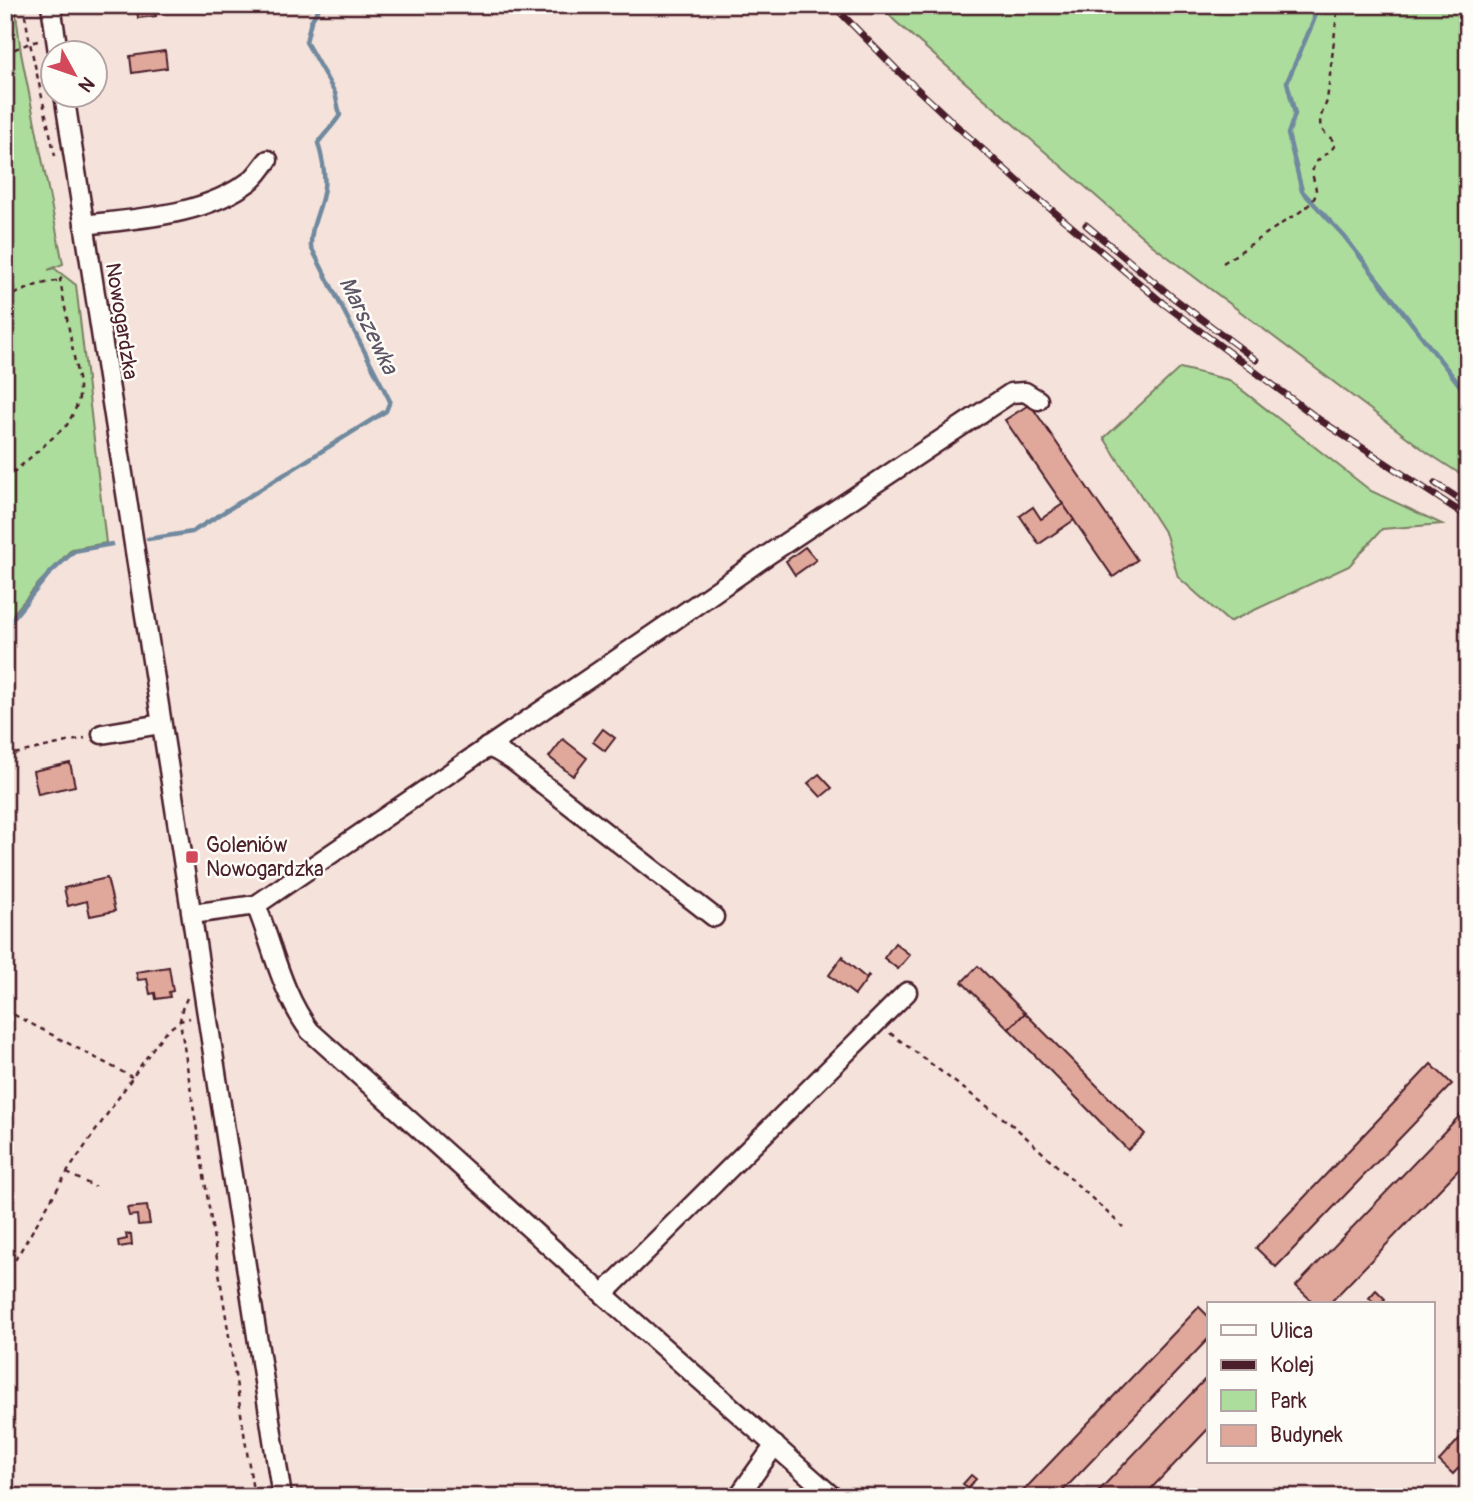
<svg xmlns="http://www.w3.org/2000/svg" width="1473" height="1502" viewBox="0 0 1473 1502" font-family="Pangolin,sans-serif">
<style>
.green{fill:#acdd9d;stroke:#7b7e64;stroke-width:2}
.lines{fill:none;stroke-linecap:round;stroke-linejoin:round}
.stream{stroke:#70899e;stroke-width:4.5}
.building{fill:#e0a79b;stroke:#4a1f2b;stroke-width:2}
.minor-casing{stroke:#4a1f2b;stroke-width:23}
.path{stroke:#4a1f2b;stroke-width:2.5;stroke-dasharray:5 5;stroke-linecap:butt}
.minor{stroke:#fdfcf7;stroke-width:18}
.rail-casing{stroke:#4a1f2b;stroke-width:7}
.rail{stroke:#fdfcf7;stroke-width:4.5;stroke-dasharray:13;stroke-linecap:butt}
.poi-dot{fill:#d1495b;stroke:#fdfcf7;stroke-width:2.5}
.labels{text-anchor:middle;stroke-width:5;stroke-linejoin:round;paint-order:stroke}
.street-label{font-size:21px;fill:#4a1f2b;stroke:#fdfcf7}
.poi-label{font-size:21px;fill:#4a1f2b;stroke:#fdfcf7;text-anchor:start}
.water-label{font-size:23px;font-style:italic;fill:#5d5465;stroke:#fdfcf7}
</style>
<rect width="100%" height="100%" fill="#f4e2db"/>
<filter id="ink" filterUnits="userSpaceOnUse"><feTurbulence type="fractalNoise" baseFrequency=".0143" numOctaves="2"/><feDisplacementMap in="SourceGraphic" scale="14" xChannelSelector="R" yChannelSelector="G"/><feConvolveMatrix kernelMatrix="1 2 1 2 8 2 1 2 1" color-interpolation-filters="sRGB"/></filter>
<g filter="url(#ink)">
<g class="green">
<path d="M5 5H15L21 53 63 264 48 270 54 268 76 285 106 543 72 549 39 583 5 624Z"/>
<path d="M880 5H1468V479L1428 453 1152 245 895 21Z"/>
<path d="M1180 368 1229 380 1371 491 1442 524 1382 529 1349 566 1229 622 1178 577 1166 535 1104 438Z"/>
</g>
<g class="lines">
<g class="stream">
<path d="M1314 5V20L1287 82 1295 114 1288 134 1302 191 1344 236 1468 396"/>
<path d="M148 539 192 532 386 411 390 401 311 247C310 224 322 209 324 187 326 173 322 157 318 143 325 133 333 126 340 115L335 93 306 42 311 21 321 5"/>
<path d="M5 628 48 575 74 551 112 544"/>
</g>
</g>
<g class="building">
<path d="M134 5H157V7H155L156 16 138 18 137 10H135Z"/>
<path d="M165 51 167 68 132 73 130 56Z"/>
<path d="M1030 404 1137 560 1113 577 1005 420Z"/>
<path d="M1063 504 1074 520 1039 544 1020 516 1033 507 1041 519Z"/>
<path d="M805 547 816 560 795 575 786 561Z"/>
<path d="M603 729 615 738 605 751 593 742Z"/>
<path d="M563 739 587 758 573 776 549 757Z"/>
<path d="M70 763 75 786 38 794 33 771Z"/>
<path d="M819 774 832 788 821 797 808 783Z"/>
<path d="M107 878 115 911 90 916 87 901 68 906 64 888Z"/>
<path d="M895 943 910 955 898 969 884 958Z"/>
<path d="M843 956 844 957 843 959 866 978 868 975 869 976 855 995 829 975Z"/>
<path d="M978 966 1025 1013 1009 1029 962 982Z"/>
<path d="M169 967 173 991 169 992 170 997 156 999 155 993 150 994 147 979 138 980 136 972Z"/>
<path d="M1025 1013 1145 1134 1128 1150 1009 1029Z"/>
<path d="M1431 1064 1452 1084 1276 1267 1256 1248Z"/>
<path d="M1468 1107V1160L1329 1304H1315L1296 1286Z"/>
<path d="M147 1206 150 1224 138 1225 137 1215 129 1216 127 1208Z"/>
<path d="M126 1234H131L132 1245 119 1247 118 1241 127 1239Z"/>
<path d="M1376 1290 1385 1299 1379 1304H1376L1369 1298Z"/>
<path d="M1199 1307 1209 1317V1338L1057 1497H1029L1023 1491Z"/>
<path d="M1209 1375V1428L1143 1497H1093Z"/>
<path d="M1462 1436 1468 1441V1458L1453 1474 1439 1461Z"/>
<path d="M971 1475 976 1479 968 1488 963 1484Z"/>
</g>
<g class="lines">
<defs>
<g id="minor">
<path d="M51 5 58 52"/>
<path d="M64 94 282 1497"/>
<path d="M84 225C140 218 203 216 250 181 257 176 262 167 268 160"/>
<path d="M102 734 161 724"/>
<path d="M487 747 497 751 512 760 714 917"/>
<path d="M256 905C273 947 282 994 310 1031L603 1294 833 1497"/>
<path d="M192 914 256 905 670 623 769 554 1011 393 1025 392 1038 400"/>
<path d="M603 1294 907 992"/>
<path d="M738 1497 775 1445"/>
</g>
</defs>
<use href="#minor" class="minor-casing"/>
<g class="path">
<path d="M23 5 30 43 55 156"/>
<path d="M5 53 30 43 38 41"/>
<path d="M1223 263C1242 251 1259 238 1278 226 1289 218 1305 211 1313 200 1321 189 1310 179 1313 169 1315 158 1329 155 1335 145 1332 137 1328 137 1323 131 1316 122 1324 109 1327 101L1338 5"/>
<path d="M5 298 37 285 60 280"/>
<path d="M5 480 67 425 75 410 79 398V384L60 280 63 276"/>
<path d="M5 756 85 738"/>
<path d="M187 998 182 1009 180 1021 254 1497"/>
<path d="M5 1010 132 1077"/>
<path d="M890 1033 1016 1128 1123 1227"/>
<path d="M67 1173 95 1187"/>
<path d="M5 1277 68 1171 141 1065 164 1033 180 1021 190 1018"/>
</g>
<use href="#minor" class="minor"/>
<defs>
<g id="rail">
<path d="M833 5 897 70 960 129 1028 190 1164 304 1320 420 1468 517"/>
<path d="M1086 225 1171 296 1256 360"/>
<path d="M1435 483 1468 505"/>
</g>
</defs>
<use href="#rail" class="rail-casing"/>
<use href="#rail" class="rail"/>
</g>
</g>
<rect class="poi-dot" x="185" y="850" width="14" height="14" rx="3.5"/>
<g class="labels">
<g class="street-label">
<text transform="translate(122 321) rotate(81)" y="7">Nowogardzka</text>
</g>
<g class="poi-label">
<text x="206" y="852">Goleniów<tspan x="206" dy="24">Nowogardzka</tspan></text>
</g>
<g class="water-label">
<text transform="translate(369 325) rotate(64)" y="8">Marszewka</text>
</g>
</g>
<rect width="1473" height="1502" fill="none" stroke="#fdfcf7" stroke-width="28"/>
<rect x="14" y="14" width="1445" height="1474" fill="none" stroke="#4a1f2b" stroke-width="2.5" filter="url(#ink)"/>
<rect x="1207" y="1302" width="228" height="161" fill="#fdfcf7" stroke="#b5a4a5" stroke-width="2"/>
<rect x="1221" y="1325" width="35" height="10" fill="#fdfcf7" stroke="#b5a4a5" stroke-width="2"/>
<text x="1270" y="1338" font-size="21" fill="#4a1f2b">Ulica</text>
<rect x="1221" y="1360" width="35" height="10" fill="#4a1f2b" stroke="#b5a4a5" stroke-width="2"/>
<text x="1270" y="1372" font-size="21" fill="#4a1f2b">Kolej</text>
<rect x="1221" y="1390" width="35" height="21" fill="#acdd9d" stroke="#b5a4a5" stroke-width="2"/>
<text x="1270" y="1408" font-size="21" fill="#4a1f2b">Park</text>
<rect x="1221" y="1425" width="35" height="21" fill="#e0a79b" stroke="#b5a4a5" stroke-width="2"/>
<text x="1270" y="1442" font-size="21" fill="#4a1f2b">Budynek</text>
<g transform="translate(74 74) rotate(130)"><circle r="33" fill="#fdfcf7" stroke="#b5a4a5" stroke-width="2"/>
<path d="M0-5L12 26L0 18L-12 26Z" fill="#d1495b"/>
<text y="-10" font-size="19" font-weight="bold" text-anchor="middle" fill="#4a1f2b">N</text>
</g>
</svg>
